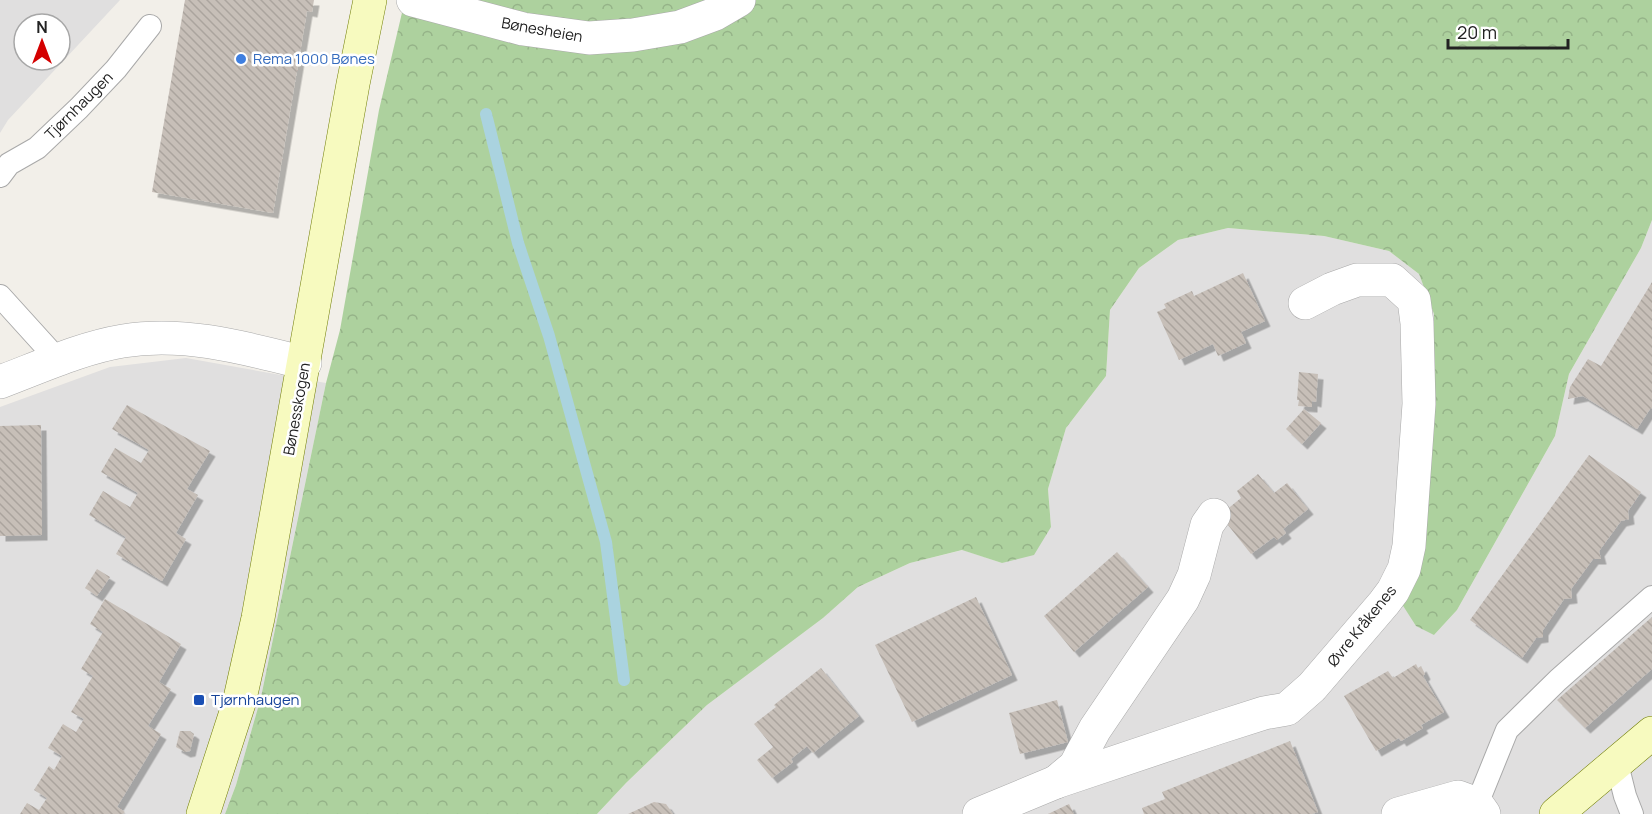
<svg xmlns="http://www.w3.org/2000/svg" width="1652" height="814" viewBox="0 0 1652 814" font-family="Manrope,sans-serif">
<style>
.residential{fill:#e0dfdf;fill-rule:evenodd}
.forest{fill:url(#forest-crowns)}
.lines{fill:none;stroke-linecap:round;stroke-linejoin:round}
.stream{stroke:#aad3df;stroke-width:12}
.building{fill:url(#building-back-hatch);filter:url(#shadow)}
.lane-casing{stroke:#a9a9a9;stroke-width:24}
.street-casing{stroke:#a9a9a9;stroke-width:34}
.secondary-casing{stroke:#707d05;stroke-width:34}
.lane{stroke:#fff;stroke-width:22}
.street{stroke:#fff;stroke-width:33}
.secondary{stroke:#f7fabf;stroke-width:33}
.shop-dot{fill:#3f7fe0;stroke:#fff;stroke-width:2}
.transit-dot{fill:#1a4fb4;stroke:#fff;stroke-width:2}
.labels{text-anchor:middle;stroke-width:5;stroke-linejoin:round;paint-order:stroke}
.street-label{font-size:15px;fill:#222;stroke:#fff}
.shop-label{font-size:15px;fill:#366cbe;stroke:#fff;text-anchor:start}
.transit-label{font-size:15px;fill:#164399;stroke:#fff;text-anchor:start}
</style>
<defs>
<pattern id="forest-crowns" width="20" height="18" patternUnits="userSpaceOnUse" patternTransform="scale(1.5)"><rect width="20" height="18" fill="#add19e"/><path d="M2 6a3 3 0 1 1 6 0M12 15a3 3 0 1 1 6 0" fill="none" stroke="#95b388"/></pattern>
<pattern id="building-back-hatch" width="6" height="6" patternUnits="userSpaceOnUse" patternTransform="scale(1.5)"><rect width="6" height="6" fill="#c7bfb8"/><path d="M-1 5l2 2M0 0l6 6M5-1l2 2" fill="none" stroke="#aba49e"/></pattern>
<filter id="shadow"><feDropShadow dx="5.5" dy="5.5" stdDeviation="0" flood-color="#0004"/></filter>
</defs>
<rect width="100%" height="100%" fill="#f2efe9"/>
<g class="residential">
<path d="M0 0H120L8 120 0 133ZM24 24H60V60H24Z"/>
<path d="M1652 220V814H597L626 783 707 705 823 618 858 587 910 563 963 550 1002 563 1051 527 1048 489 1066 428 1106 376 1110 310 1139 268 1178 240 1228 228 1324 236 1389 251 1419 274 1434 314V635L1457 610 1555 436 1569 374 1641 248Z"/>
<path d="M186 358 326 383 261 697 236 785 225 814H0V407L110 367Z"/>
</g>
<path class="forest" d="M405 0H1652V220L1641 248 1569 374 1555 436 1457 610 1434 635 1416 626 1400 601 1433 417 1434 314 1419 274 1389 251 1324 236 1228 228 1178 240 1139 268 1110 310 1106 376 1066 428 1048 489 1051 527 1034 555 1002 563 962 550 910 563 858 587 823 618 707 705 626 783 597 814H225L236 785 261 697 326 383 340 330 379 110Z"/>
<g class="lines">
<path class="stream" d="M486 114 518 243 549 336 606 542 624 680"/>
</g>
<g class="building">
<path d="M185 0H314L312 12 307 11 273 213 152 192Z"/>
<path d="M1243 273 1265 321 1241 332 1246 343 1218 356 1213 344 1179 360 1157 312 1166 308 1164 304 1192 291 1194 296Z"/>
<path d="M1652 282V408L1650 409 1637 429 1583 396 1568 399 1570 387 1588 359 1601 366Z"/>
<path d="M1299 372 1318 374 1316 402 1312 401V407L1298 406 1299 400H1297Z"/>
<path d="M127 405 210 451 187 489 198 495 176 533 186 539 162 581 116 554 126 537 89 515 103 491 130 507 138 493 101 472 115 448 141 463 149 450 112 429Z"/>
<path d="M1304 409 1321 423 1302 444 1286 429Z"/>
<path d="M41 425 42 535 0 536V426Z"/>
<path d="M1589 455 1641 492 1628 511 1629 519 1621 521 1599 551 1601 559H1593L1571 589 1572 598 1564 599 1543 630V637L1536 638 1522 658 1470 620Z"/>
<path d="M1258 474 1274 493 1287 483 1308 509 1283 529 1286 533 1277 540 1274 537 1251 554 1220 515 1241 498 1237 491Z"/>
<path d="M1117 552 1148 587 1074 652 1044 616Z"/>
<path d="M97 569 110 577 97 596 85 588Z"/>
<path d="M976 597 1012 675 912 722 875 645Z"/>
<path d="M105 599 181 644 159 682 171 689 148 726 161 734 117 807 125 812 123 814H20L27 803 39 810 47 798 34 790 49 766 54 770 62 756 48 748 63 724 76 732 84 719 71 712 93 676 81 669 103 632 90 624Z"/>
<path d="M1652 617V669L1585 728 1557 700Z"/>
<path d="M1416 664 1418 668 1421 666 1425 674 1423 676 1444 712 1421 725 1423 728 1401 741 1399 738 1376 751 1344 696 1388 671 1393 678Z"/>
<path d="M821 668 859 716 813 753 807 746 791 759 793 762 772 778 757 760 773 747 754 724 776 707 774 705Z"/>
<path d="M1057 700 1068 742 1020 754 1009 713Z"/>
<path d="M180 731H190L194 734 190 751 185 752 176 747Z"/>
<path d="M1290 741 1318 812 1312 814H1144L1142 808 1165 799 1162 792Z"/>
<path d="M654 802 666 804 673 814H628Z"/>
<path d="M1069 804 1074 814H1048Z"/>
</g>
<g class="lines">
<defs>
<g id="lane">
<path d="M0 176 9 164 37 148 79 108 116 69 150 26"/>
<path d="M0 296 58 360"/>
<path d="M1617 764 1625 796 1632 814"/>
<path d="M1477 804 1507 730 1558 680 1652 597"/>
</g>
<g id="street">
<path d="M413 0 523 29 589 38 633 35 680 27 715 14 739 0"/>
<path d="M0 382C40 367 81 348 123 341 185 331 245 348 305 363"/>
<path d="M1056 782 1075 766 1095 729 1183 599 1194 575 1207 525 1214 515"/>
<path d="M979 814 1056 782 1217 728 1264 713 1287 709 1312 687 1384 603 1393 591 1404 569 1409 546 1419 404 1417 323 1414 300 1392 280H1357L1332 289 1305 303"/>
<path d="M1398 814 1458 797 1477 804 1484 814"/>
</g>
<g id="secondary">
<path d="M203 814 239 703 258 618 353 84 370 0"/>
<path d="M1556 814 1652 733"/>
</g>
</defs>
<use href="#lane" class="lane-casing"/>
<use href="#street" class="street-casing"/>
<use href="#secondary" class="secondary-casing"/>
<use href="#lane" class="lane"/>
<use href="#street" class="street"/>
<use href="#secondary" class="secondary"/>
</g>
<circle class="shop-dot" cx="241" cy="59" r="6"/>
<rect class="transit-dot" x="193" y="694" width="12" height="12" rx="3"/>
<g class="labels">
<g class="street-label">
<text transform="translate(542 30) rotate(10)" y="5">Bønesheien</text>
<text transform="translate(79 106) rotate(-45)" y="5">Tjørnhaugen</text>
<text transform="translate(297 409) rotate(-80)" y="5">Bønesskogen</text>
<text transform="translate(1362 626) rotate(-51)" y="5">Øvre Kråkenes</text>
</g>
<g class="shop-label">
<text x="253" y="64">Rema 1000 Bønes</text>
</g>
<g class="transit-label">
<text x="211" y="705">Tjørnhaugen</text>
</g>
</g>
<g transform="translate(42 42)"><circle r="28" fill="#ffffff" stroke="#a7a7a7" stroke-width="1.5"/>
<path d="M0-4.5L10 22L0 15L-10 22Z" fill="#d40000"/>
<text y="-9" font-size="16" font-weight="bold" text-anchor="middle" fill="#222222">N</text>
</g>
<path d="M1448 39v9h120v-9" fill="none" stroke="#222222" stroke-width="3"/>
<text x="1457" y="39" font-size="18" fill="#222222" stroke="#ffffff" stroke-width="4.5" paint-order="stroke">20 m</text>
</svg>
